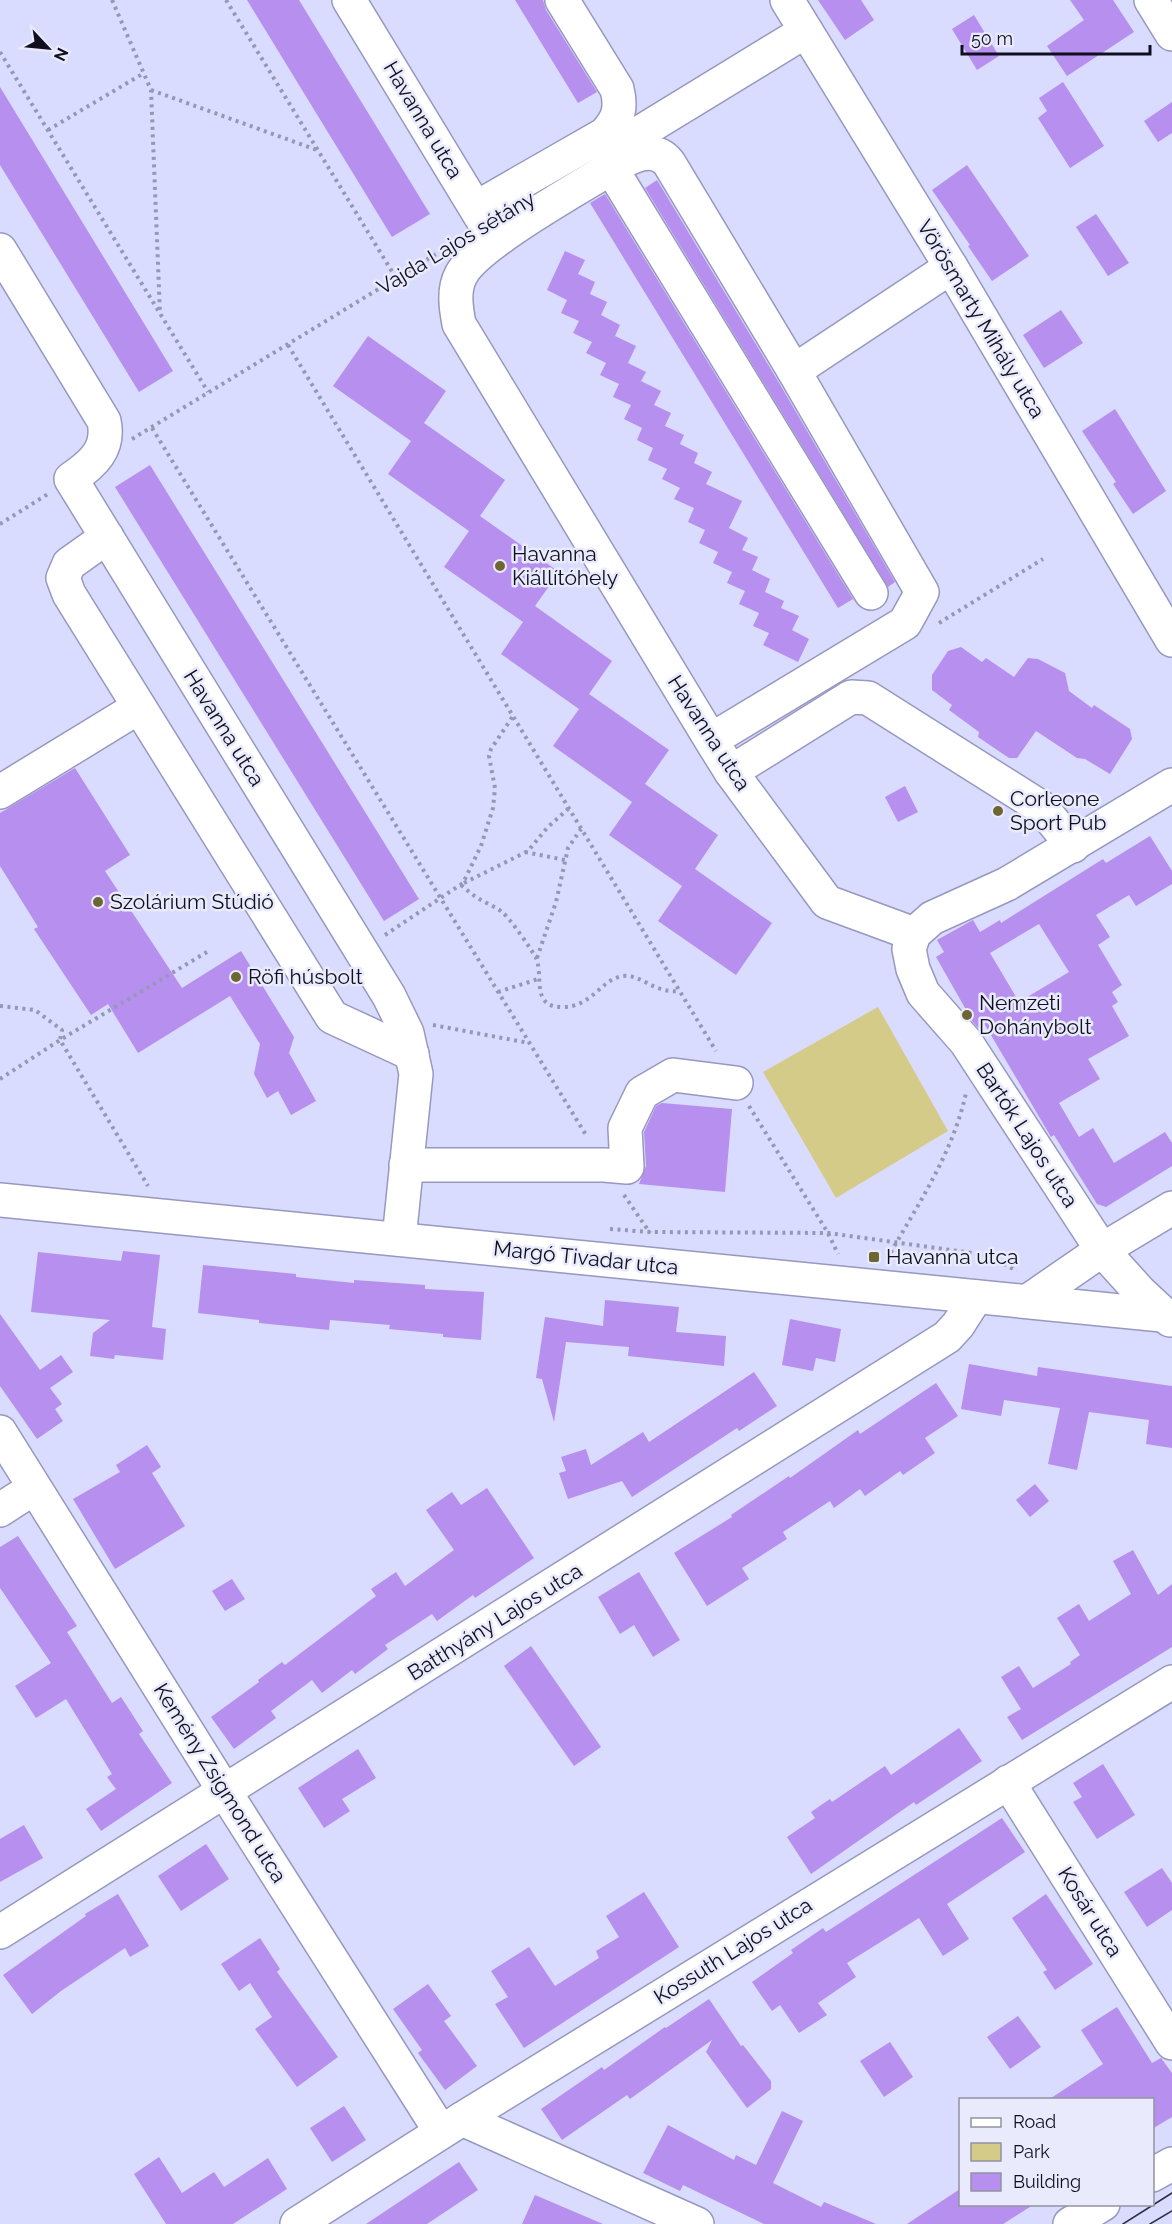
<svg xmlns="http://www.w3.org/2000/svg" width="1172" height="2224" viewBox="0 0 1172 2224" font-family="Raleway,sans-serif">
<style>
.green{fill:#d4cb88}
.building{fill:#b68fef;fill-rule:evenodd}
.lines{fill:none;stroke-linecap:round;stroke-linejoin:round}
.minor-casing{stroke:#9698c0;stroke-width:36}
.major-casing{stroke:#9698c0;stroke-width:36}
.path{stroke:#9597b3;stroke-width:4;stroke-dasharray:3 4.5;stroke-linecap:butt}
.minor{stroke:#fff;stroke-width:33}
.major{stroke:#fff;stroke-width:33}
.tram{stroke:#2d2d3f;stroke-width:1.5}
.poi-dot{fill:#6d6632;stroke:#e9eafc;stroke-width:2}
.labels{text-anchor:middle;stroke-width:5;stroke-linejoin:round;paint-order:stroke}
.street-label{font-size:21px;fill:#0f0f1e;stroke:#e9eafc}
.poi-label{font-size:21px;fill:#0f0f1e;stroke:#e9eafc;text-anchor:start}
</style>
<rect width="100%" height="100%" fill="#d9dcfe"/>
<path class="green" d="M878 1007 948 1131 836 1198 763 1072Z"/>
<g class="building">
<path d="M247 0H299L430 214 392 237Z"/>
<path d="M515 0H543L546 10 597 92 578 103Z"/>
<path d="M818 0H861L874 20 845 40Z"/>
<path d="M1070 0H1113L1134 32 1067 76 1047 46 1084 20Z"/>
<path d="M974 15 999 56 977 70 952 29Z"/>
<path d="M1063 82 1104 146 1070 168 1038 118 1047 111 1039 98Z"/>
<path d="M0 87 173 371 139 392 0 165Z"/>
<path d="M1172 102V133L1158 142 1144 121Z"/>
<path d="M967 165 1029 256 992 281 968 246 970 245 932 190Z"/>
<path d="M657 180 778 381 895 582 888 587 645 188Z"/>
<path d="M605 194 853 599 838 608 590 203Z"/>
<path d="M1096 214 1129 263 1108 276 1076 227Z"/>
<path d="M565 251 585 260 578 274 595 282 590 294 607 302 601 315 620 325 615 336 636 346 628 363 646 372 641 381 661 391 654 405 671 413 665 426 684 435 680 444 698 453 694 463 712 472 706 484 742 501 729 528 748 538 742 550 758 557 752 570 770 579 765 592 784 601 781 608 799 616 792 630 809 639 798 662 763 645 769 633 753 626 759 613 739 604 745 591 727 583 732 572 713 563 718 552 699 543 705 530 688 522 694 508 674 499 680 488 662 479 667 469 648 460 653 448 637 440 642 428 624 419 631 405 613 397 619 384 600 375 606 363 586 353 592 342 573 333 579 321 561 313 567 300 547 290Z"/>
<path d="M1061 310 1083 343 1044 368 1023 335Z"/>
<path d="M368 336 446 391 424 423 505 480 480 516 559 572 535 606 612 661 589 694 669 750 645 784 718 835 695 869 772 923 736 975 658 921 682 886 609 835 632 802 553 746 579 709 501 654 523 622 444 567 469 531 388 474 411 441 333 386Z"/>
<path d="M1115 409 1166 491 1133 514 1113 484 1116 482 1082 431Z"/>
<path d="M150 465 419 899 384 921 115 487Z"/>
<path d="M961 647 982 662 986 658 1014 677 1028 658 1038 659 1065 673 1069 691 1092 708 1094 705 1130 729 1132 739 1110 774 1085 759 1077 758 1036 731 1017 758H1009L978 737 979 732 949 710 952 705 932 690V675L948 651Z"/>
<path d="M75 768 130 855 105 871 182 988 241 951 294 1037 289 1053 316 1101 291 1115 278 1091 267 1098 254 1074 260 1044 230 996 138 1053 108 1004 91 1015 34 929 38 927 0 866V813Z"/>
<path d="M905 786 918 812 898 822 885 797Z"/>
<path d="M1150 836 1172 871V884L1136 906 1129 895 1096 915 1110 937 1098 945 1122 985 1112 992 1118 1002 1112 1006 1129 1036 1088 1059 1100 1079 1059 1103 1079 1137 1093 1128 1114 1163 1165 1132 1172 1143V1166L1106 1207 1097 1204 1054 1135 1051 1137 985 1025 979 1029 973 1022 936 957 944 952 937 940 973 920 980 932 1000 920 1001 923 1103 859 1106 863ZM1039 924 1069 972 1019 1002 990 953Z"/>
<path d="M662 1103 732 1109 725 1192 639 1184 646 1166 644 1132 656 1106Z"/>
<path d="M123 1251 160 1255 152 1327 166 1329 163 1360 115 1355 114 1359 90 1356 93 1333 110 1320 31 1312 38 1252 121 1261Z"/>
<path d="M203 1265 296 1274V1277L354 1283V1280L425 1285V1289L484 1292 481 1340 443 1337V1334L389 1329 390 1325 330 1320 329 1330 259 1323V1320L198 1313Z"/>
<path d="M605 1300 679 1307 676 1332 726 1336 724 1366 628 1356 629 1347 566 1342 554 1422 542 1379 536 1378 545 1317 603 1326Z"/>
<path d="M0 1314 40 1370 61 1355 73 1372 50 1388 62 1404 55 1409 63 1421 37 1439 0 1386Z"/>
<path d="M790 1319 841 1329 835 1362 816 1358 813 1371 782 1365Z"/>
<path d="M969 1364 1037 1376 1038 1367 1172 1386V1448L1146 1444 1149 1420 1089 1412 1077 1470 1048 1464 1060 1408 1004 1400 1001 1416 961 1409Z"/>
<path d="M754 1372 777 1406 739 1431 737 1428 632 1497 622 1481 568 1499 559 1473 566 1471 561 1457 586 1449 591 1465 643 1432 649 1442Z"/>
<path d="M936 1383 958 1416 925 1438 935 1453 903 1475 900 1471 865 1496 860 1489 834 1508 830 1501 783 1532 787 1539 742 1568 749 1579 707 1606 674 1553 732 1517 731 1515 789 1476 790 1478 858 1430 860 1434Z"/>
<path d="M147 1445 161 1467 152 1473 185 1526 115 1569 73 1499 120 1472 116 1465Z"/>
<path d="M1035 1484 1049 1501 1030 1517 1016 1500Z"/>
<path d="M487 1488 534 1558 475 1598 473 1595 437 1621 432 1614 385 1645 388 1649 355 1674 352 1670 322 1693 312 1680 271 1711 276 1718 234 1749 211 1717 259 1682 258 1680 282 1662 285 1665 376 1596 371 1589 396 1572 405 1586 454 1550 426 1510 452 1492 461 1505Z"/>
<path d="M18 1536 77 1626 67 1632 112 1703 121 1697 143 1731 139 1734 172 1783 101 1831 86 1809 116 1789 107 1777 112 1774 66 1699 36 1718 15 1686 51 1663 0 1588V1547Z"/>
<path d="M1133 1550 1158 1595 1172 1584V1647L1022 1740 1007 1717 1021 1709 1001 1677 1019 1666 1033 1688 1071 1664 1070 1662 1080 1655 1057 1618 1079 1604 1089 1621 1131 1594 1113 1561Z"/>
<path d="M639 1572 680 1640 653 1657 634 1625 620 1634 598 1597Z"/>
<path d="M232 1579 245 1599 225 1611 212 1591Z"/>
<path d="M531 1646 601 1747 574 1766 504 1666Z"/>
<path d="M959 1728 982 1761 916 1805 914 1802 811 1874 787 1837 815 1818 811 1812 830 1799 832 1802 885 1766 891 1775Z"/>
<path d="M358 1749 376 1778 342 1799 350 1811 324 1828 298 1788Z"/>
<path d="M1103 1764 1135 1815 1097 1839 1073 1802 1082 1797 1073 1783Z"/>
<path d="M1002 1818 1025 1852 947 1904 969 1939 943 1956 919 1918 847 1963 856 1977 818 2003 827 2015 799 2033 780 2005 772 2011 752 1982 793 1953 791 1950 823 1928 826 1932Z"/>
<path d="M24 1825 43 1858 0 1882V1839Z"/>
<path d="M206 1844 229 1879 181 1911 158 1876Z"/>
<path d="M1162 1868 1172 1883V1910L1147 1927 1124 1892Z"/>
<path d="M644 1892 679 1947 524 2048 495 2004 508 1997 491 1971 529 1947 555 1986 599 1958 596 1951 619 1937 606 1916Z"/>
<path d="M118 1894 149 1946 130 1957 125 1948 61 1991 32 2014 3 1975 86 1916 85 1914Z"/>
<path d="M1046 1894 1093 1964 1055 1990 1043 1972 1047 1970 1012 1918Z"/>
<path d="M260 1938 280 1969 277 1972 338 2057 297 2087 255 2029 272 2017 250 1983 239 1991 221 1964Z"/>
<path d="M428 1984 451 2016 444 2021 477 2066 445 2090 418 2053 422 2050 393 2009Z"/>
<path d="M709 1999 741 2046 743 2045 771 2081V2089L747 2108 706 2052 712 2040 630 2099 627 2095 562 2140 541 2109 602 2067 604 2070 665 2027 666 2028Z"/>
<path d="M1117 2007 1152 2063 1161 2058 1172 2073V2117L1152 2129V2100H1048L1103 2064 1081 2030Z"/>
<path d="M1018 2016 1041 2047 1010 2069 987 2037Z"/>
<path d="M890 2042 913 2077 884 2097 860 2061Z"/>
<path d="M344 2106 366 2140 332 2162 310 2128Z"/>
<path d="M782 2111 803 2121 773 2183 821 2207 824 2202 876 2224H764L683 2185 680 2191 643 2173 668 2125 734 2160 736 2155 756 2165Z"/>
<path d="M159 2157 182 2193 214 2172 224 2187 268 2158 287 2189 233 2224H166L134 2174Z"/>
<path d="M459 2162 478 2190 427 2224H366Z"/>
<path d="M960 2189V2205H1033L1003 2224H907Z"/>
<path d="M535 2195 603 2224H522Z"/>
</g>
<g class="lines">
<defs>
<g id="minor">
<path d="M349 0 487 227"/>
<path d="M787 0 951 267 1172 640"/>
<path d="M1151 0 1172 34"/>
<path d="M608 152 806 31"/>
<path d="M611 168 871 593"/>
<path d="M476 208 605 134C618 120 622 109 617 89L562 0"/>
<path d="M0 250 104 421C110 449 93 464 71 479L389 996 407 1033 416 1074 399 1239"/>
<path d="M794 371 951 267"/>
<path d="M107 537 69 564 63 578 69 594 332 1017 412 1054"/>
<path d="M711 740 905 623 922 592 794 371 669 163C653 143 628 158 611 168 579 188 476 245 461 275 453 290 456 308 459 324L711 740 731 772 827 902 914 934"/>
<path d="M731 772 851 697 868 698 1042 808 1073 846"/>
<path d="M0 792 139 707"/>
<path d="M406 1165H604L627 1167 625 1128 642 1093 673 1075 736 1083"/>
<path d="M0 1200 1172 1316"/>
<path d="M1028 1301 1102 1250 1172 1208"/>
<path d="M1170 1320 1140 1292 1102 1250 966 1042 923 993 913 969 909 949 914 934 932 918 1007 884 1172 785"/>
<path d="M0 1432 225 1792 441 2132"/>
<path d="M0 1510 34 1488"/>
<path d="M1008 1782 1172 2043"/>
<path d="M0 1932 947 1337 958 1325 976 1297"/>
<path d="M462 2119 697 2224"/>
<path d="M297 2224 462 2119 1172 1682"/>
</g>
<g id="major">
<path d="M1152 2175 1172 2164"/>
<path d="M1070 2224 1103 2204"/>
</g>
</defs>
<use href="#minor" class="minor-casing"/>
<use href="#major" class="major-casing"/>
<g class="path">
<path d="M112 0 151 90 160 314"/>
<path d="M226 0 396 278"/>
<path d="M0 52 208 392"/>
<path d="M151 90 317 150"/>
<path d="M48 130 144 73"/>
<path d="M288 345 716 1051"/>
<path d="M152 428 586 1135"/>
<path d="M132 439 441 251"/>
<path d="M0 524 48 494"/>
<path d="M939 623 1043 559"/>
<path d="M525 852 565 860"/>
<path d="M464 883 528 851 547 828 569 808"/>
<path d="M461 885C468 891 475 897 483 901 490 905 498 908 503 913 509 917 532 950 536 958 544 975 530 1008 563 1007 592 1007 601 979 623 976 642 974 654 994 680 991"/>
<path d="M385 935 463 883 481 846 493 808 495 788 489 756 491 749 513 716"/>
<path d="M537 958 556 902 568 848 581 829"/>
<path d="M498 992 538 979"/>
<path d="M0 1006 35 1010 62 1030 60 1040 148 1186"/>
<path d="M433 1025 529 1043"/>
<path d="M0 1079 60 1040 207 952"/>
<path d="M749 1106 828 1233 838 1254"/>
<path d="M624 1195 650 1233"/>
<path d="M610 1229 650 1232 828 1233 987 1255 1017 1271"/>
<path d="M887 1259C917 1206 953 1153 966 1093"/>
</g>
<use href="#minor" class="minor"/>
<use href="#major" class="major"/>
<g class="tram">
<path d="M1123 2224 1172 2193"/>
<path d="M1150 2224 1172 2211"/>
</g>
</g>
<g class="poi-dot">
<circle cx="500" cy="566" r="6"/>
<circle cx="998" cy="811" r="6"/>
<circle cx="98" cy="902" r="6"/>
<circle cx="236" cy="977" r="6"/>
<circle cx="967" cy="1015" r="6"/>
<rect x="868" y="1251" width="12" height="12" rx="3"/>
</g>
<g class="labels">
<g class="street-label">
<text transform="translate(423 120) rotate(59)" y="7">Havanna utca</text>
<text transform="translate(456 243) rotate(-31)" y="7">Vajda Lajos sétány</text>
<text transform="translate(981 319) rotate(59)" y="7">Vörösmarty Mihály utca</text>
<text transform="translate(224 728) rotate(58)" y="7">Havanna utca</text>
<text transform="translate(709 733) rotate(57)" y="7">Havanna utca</text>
<text transform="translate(1027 1135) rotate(57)" y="7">Bartók Lajos utca</text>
<text transform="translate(586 1258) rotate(6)" y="7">Margó Tivadar utca</text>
<text transform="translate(495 1622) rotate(-32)" y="7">Batthyány Lajos utca</text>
<text transform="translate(220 1783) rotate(58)" y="7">Kemény Zsigmond utca</text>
<text transform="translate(1090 1912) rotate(58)" y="7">Kosár utca</text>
<text transform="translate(733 1951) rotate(-32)" y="7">Kossuth Lajos utca</text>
</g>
<g class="poi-label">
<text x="512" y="561">Havanna<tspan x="512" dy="24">Kiállítóhely</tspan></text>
<text x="1010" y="806">Corleone<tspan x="1010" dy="24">Sport Pub</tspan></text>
<text x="110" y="909">Szolárium Stúdió</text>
<text x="248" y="984">Röfi húsbolt</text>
<text x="979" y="1010">Nemzeti<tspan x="979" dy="24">Dohánybolt</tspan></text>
<text x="886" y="1264">Havanna utca</text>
</g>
</g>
<rect x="959" y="2098" width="195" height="108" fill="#e9eafc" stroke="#9292a3" stroke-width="1.5"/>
<rect x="971" y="2118" width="30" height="9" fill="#ffffff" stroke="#9292a3" stroke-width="1.5"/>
<text x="1013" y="2128" font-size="18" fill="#0f0f1e">Road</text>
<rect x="971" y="2143" width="30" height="18" fill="#d4cb88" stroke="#9292a3" stroke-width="1.5"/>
<text x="1013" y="2158" font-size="18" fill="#0f0f1e">Park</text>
<rect x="971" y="2173" width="30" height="18" fill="#b68fef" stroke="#9292a3" stroke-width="1.5"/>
<text x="1013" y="2188" font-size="18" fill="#0f0f1e">Building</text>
<g transform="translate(48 48) rotate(116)" stroke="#e9eafc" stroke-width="4.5" paint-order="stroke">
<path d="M0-4.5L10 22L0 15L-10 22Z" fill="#0f0f1e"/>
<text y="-9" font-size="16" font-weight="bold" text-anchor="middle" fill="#0f0f1e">N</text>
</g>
<path d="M962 45v9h188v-9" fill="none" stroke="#0f0f1e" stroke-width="3"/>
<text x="971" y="45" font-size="18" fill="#0f0f1e" stroke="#e9eafc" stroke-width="4.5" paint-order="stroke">50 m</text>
</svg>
